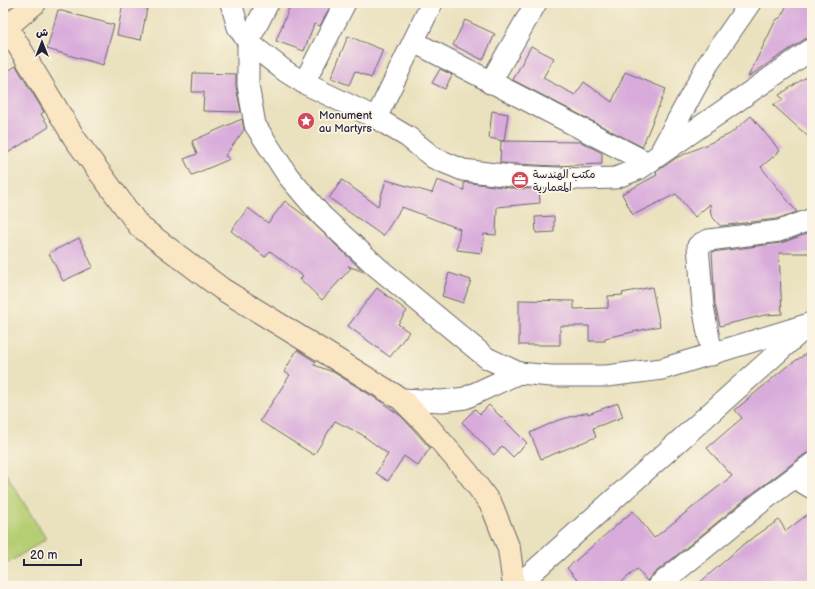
<svg xmlns="http://www.w3.org/2000/svg" width="815" height="589" viewBox="0 0 815 589" font-family="'Balsamiq Sans','Playpen Sans Arabic',sans-serif">
<style>
.green{fill:#b6ce73;stroke:#6c7857}
.building{fill:#d8abdb}
.lines{fill:none;stroke-linecap:round;stroke-linejoin:round}
.minor-casing{stroke:#686569;stroke-width:23}
.secondary-casing{stroke:#686569;stroke-width:24}
.minor{stroke:#fff;stroke-width:21}
.secondary{stroke:#fbe6c4;stroke-width:22}
.labels{text-anchor:middle;stroke-width:3.5;stroke-linejoin:round;paint-order:stroke}
.poi-label{font-size:11px;fill:#22223b;stroke:#fcf5e5;text-anchor:start}
</style>
<rect width="100%" height="100%" fill="#fcf5e5"/>
<filter id="ink" filterUnits="userSpaceOnUse"><feTurbulence type="fractalNoise" baseFrequency=".025" numOctaves="2"/><feDisplacementMap in="SourceGraphic" scale="8" xChannelSelector="R" yChannelSelector="G"/><feConvolveMatrix kernelMatrix="1 2 1 2 8 2 1 2 1" color-interpolation-filters="sRGB"/></filter>
<filter id="wash" filterUnits="userSpaceOnUse"><feTurbulence type="fractalNoise" baseFrequency=".012" numOctaves="4" result="noise"/><feDisplacementMap in="SourceGraphic" scale="16" xChannelSelector="R" yChannelSelector="G"/><feGaussianBlur stdDeviation="0.9" result="paint"/><feColorMatrix in="noise" values="0 0 0 0 0 0 0 0 0 0 0 0 0 0 0 0 0 1.4 0 .05"/><feComposite in="paint" operator="in"/></filter>
<g filter="url(#wash)">
<rect width="100%" height="100%" fill="#eae1be"/>
<path class="green" d="M3 469 46 539 3 566Z"/>
<g id="blocks">
<g class="building">
<path d="M123 3H148L141 40 117 35Z"/>
<path d="M291 3H332L320 26 314 24 304 51 276 41Z"/>
<path d="M788 3H812V37L805 39 748 77 776 20 781 17Z"/>
<path d="M58 10 114 25 103 65 47 49Z"/>
<path d="M465 20 495 34 483 60 453 45Z"/>
<path d="M348 36 383 50 371 78 355 71 349 85 331 78Z"/>
<path d="M531 46 554 58 543 78 575 95 584 82 612 102 625 72 666 89 642 147 513 80Z"/>
<path d="M16 66 44 112 41 114 49 127 3 156V74Z"/>
<path d="M440 69 452 75 445 89 432 83Z"/>
<path d="M193 73 236 74V87L241 112 203 111 204 92H192Z"/>
<path d="M812 73V140L773 105 783 100 779 95Z"/>
<path d="M492 111 508 114 504 141 489 138Z"/>
<path d="M751 116 780 151 761 167 797 212 776 219 720 226 711 215 710 204 695 217 676 194 633 215 622 194 657 175 656 172 676 158 730 134Z"/>
<path d="M242 119 244 130 225 156 230 159 192 175 184 159 197 154 192 141Z"/>
<path d="M501 141 581 142 602 153V164L554 166 500 163Z"/>
<path d="M342 180 378 206 386 180 432 193 437 180 464 190V182L510 188 539 189 540 203 497 207 496 235 484 234 482 253 457 250 460 229 402 207 383 236 329 198Z"/>
<path d="M285 201 309 219 364 272 348 266 351 268 322 300 300 279 303 276 270 251 265 257 231 231 248 208 268 223Z"/>
<path d="M554 216V232L536 233 535 217Z"/>
<path d="M812 232V253H779L782 314 765 315 720 326 715 304 712 252 781 243Z"/>
<path d="M79 238 93 267 63 281 49 253Z"/>
<path d="M449 273 471 280 463 303 442 296Z"/>
<path d="M652 287 660 326 605 338V341H589V326H560V345H519V300L574 301V309L608 308V296L623 295 622 293Z"/>
<path d="M377 288 407 311 398 324 409 332 390 357 348 326Z"/>
<path d="M297 350 316 362 314 365 333 372 377 399 401 416 430 448 418 466 404 456 388 481 376 473 388 454 361 434 335 421 314 455 260 421 290 375 284 372Z"/>
<path d="M812 350V452L805 454 752 494 650 577 647 581 637 569 617 586H582L567 568 633 511 654 538 732 476 707 448 742 418 735 410 786 367Z"/>
<path d="M618 403 623 417 593 428 596 437 541 459 530 433 556 421 588 412V414Z"/>
<path d="M489 405 527 443 513 457 502 446 494 455 462 422 475 409 480 414Z"/>
<path d="M812 511V586H696L745 543 779 520 786 531Z"/>
</g>
</g>
</g>
<g filter="url(#ink)">
<use href="#blocks" fill-opacity="0" stroke="#686569" stroke-width="1"/>
<g class="lines">
<defs>
<g id="minor">
<path d="M231 3 238 27 248 42V85L255 125 288 176 322 216 377 267 487 358 519 373 551 376H607L662 369 809 324 812 322"/>
<path d="M268 3 248 42 285 71 304 83 376 118 408 137 434 158 463 170 511 176 582 179 615 178 639 169 812 49"/>
<path d="M414 42 648 163"/>
<path d="M304 83 345 3"/>
<path d="M490 83 536 3"/>
<path d="M376 118 432 3"/>
<path d="M662 149 708 64 750 3"/>
<path d="M712 355 703 306 698 246 702 243 709 240 779 231 812 219"/>
<path d="M401 399 442 401 465 398 519 373"/>
<path d="M795 478 812 488"/>
<path d="M517 586 804 329"/>
<path d="M658 586 760 503 812 464"/>
</g>
<g id="secondary">
<path d="M7 27 75 139 139 226 222 289 401 399 426 424 468 473 492 506 509 549 514 586"/>
<path d="M3 30 35 3"/>
</g>
</defs>
<use href="#minor" class="minor-casing"/>
<use href="#secondary" class="secondary-casing"/>
<use href="#minor" class="minor"/>
<use href="#secondary" class="secondary"/>
</g>
</g>
<defs>
<symbol id="sight-disc" viewBox="-11 -11 22 22"><circle r="9.5" fill="#d1495b" stroke="#fcf5e5"/><path d="M0-6L1.8-2.2L6-1.7L2.9 1.2L3.7 5.4L0 3.3L-3.7 5.4L-2.9 1.2L-6-1.7L-1.8-2.2Z" fill="#fff"/></symbol>
<symbol id="office-disc" viewBox="-11 -11 22 22"><circle r="9.5" fill="#d1495b" stroke="#fcf5e5"/><path d="M-6-3h4V-5.5h4V-3h4V5H-6ZM-1-4.5V-3h2v-1.5ZM-6 0V1H6V0Z" fill="#fff"/></symbol>
</defs>
<g fill-rule="evenodd">
<use href="#sight-disc" x="296" y="111" width="20" height="20"/>
<use href="#office-disc" x="510" y="170" width="20" height="20"/>
</g>
<g class="labels">
<g class="poi-label">
<text x="319" y="119">Monument<tspan x="319" dy="13">au Martyrs</tspan></text>
<text x="533" y="178">مكتب الهندسة<tspan x="533" dy="13">المعمارية</tspan></text>
</g>
</g>
<rect width="815" height="589" fill="none" stroke="#fcf5e5" stroke-width="16"/>
<g transform="translate(42 42)" stroke="#fcf5e5" stroke-width="3" paint-order="stroke">
<path d="M0-3L7 15L0 10L-7 15Z" fill="#22223b"/>
<text y="-6" font-size="11" font-weight="bold" text-anchor="middle" fill="#22223b">ش</text>
</g>
<path d="M24 559v6h57v-6" fill="none" stroke="#22223b" stroke-width="2"/>
<text x="30" y="559" font-size="12" fill="#22223b" stroke="#fcf5e5" stroke-width="3" paint-order="stroke">20 m</text>
</svg>
